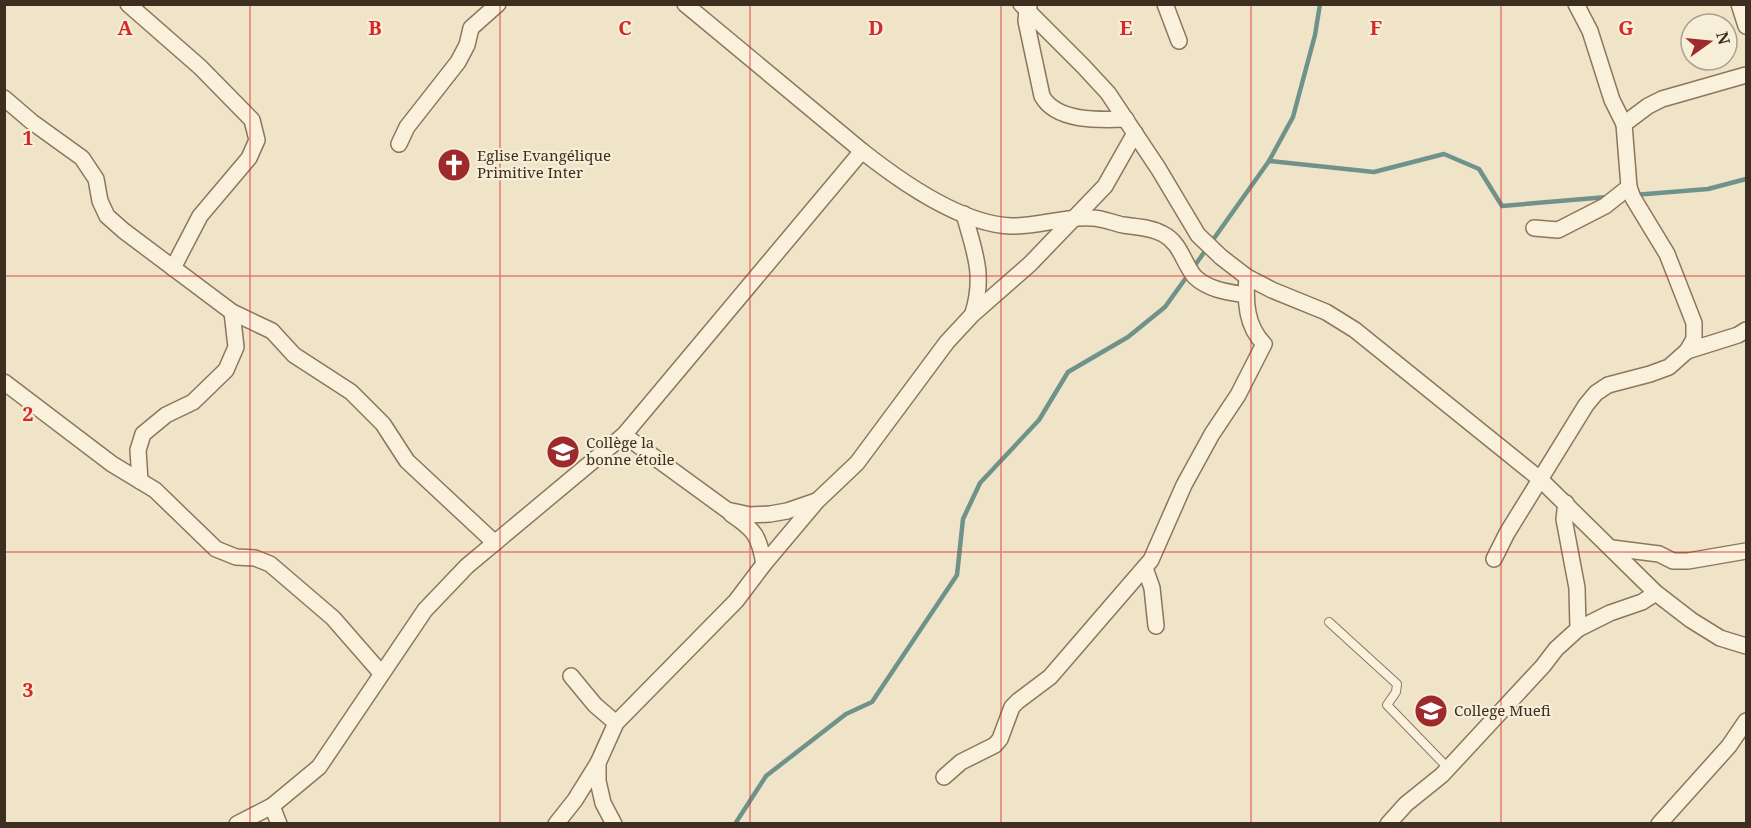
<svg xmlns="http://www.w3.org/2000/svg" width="1751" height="828" viewBox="0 0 1751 828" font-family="'Noto Serif',serif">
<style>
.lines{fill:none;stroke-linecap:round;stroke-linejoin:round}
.stream{stroke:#6f938a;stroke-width:4.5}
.service-casing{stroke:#8d765c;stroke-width:10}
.minor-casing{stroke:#8d765c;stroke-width:18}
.service{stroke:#faf1dc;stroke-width:8}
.minor{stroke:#faf1dc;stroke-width:15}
.grid{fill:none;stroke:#d62828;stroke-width:1.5;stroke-opacity:0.55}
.labels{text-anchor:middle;stroke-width:4.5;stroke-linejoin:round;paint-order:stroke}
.poi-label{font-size:15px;fill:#3d2e20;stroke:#f7eed8;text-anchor:start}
.grid-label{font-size:20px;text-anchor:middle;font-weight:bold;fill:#d62828;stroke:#f7eed8;stroke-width:4.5;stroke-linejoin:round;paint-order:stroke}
</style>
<rect width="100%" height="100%" fill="#f0e4c8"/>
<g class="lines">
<g class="stream">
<path d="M1269 161 1374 172 1444 154 1479 169 1502 206 1607 197"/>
<path d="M1634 195 1708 189 1746 179"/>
<path d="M1193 268 1269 161 1293 117 1315 35 1320 4"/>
<path d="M735 824 766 776 846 714 872 702 957 575 963 519 980 483 1039 420 1068 372 1128 337 1165 307 1188 275"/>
</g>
<defs>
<path id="service" d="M1329 622 1397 684 1396 692 1387 705 1448 768"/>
<g id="minor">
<path d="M128 4 200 67 252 120 257 140 249 158 200 216 173 268"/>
<path d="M1021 4 1083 66 1108 93 1158 168 1198 235 1221 257 1247 277 1272 290 1326 312 1355 330 1541 480 1656 593 1691 620 1720 638 1746 646"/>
<path d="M1165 4 1179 41"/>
<path d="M1576 4 1590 31 1612 100 1624 124"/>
<path d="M1739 4 1746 26"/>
<path d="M1029 7 1027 9 1026 21 1042 96C1056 122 1100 120 1126 119"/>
<path d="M4 98 32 122 82 158 96 179 100 201 107 216 124 231 232 312 272 331 294 355 351 392 383 424 407 461 495 543"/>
<path d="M399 144 407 127 458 62 467 45 471 28 498 4"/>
<path d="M862 151C900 181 960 224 1011 226 1038 227 1064 216 1092 218 1102 218 1113 223 1123 225 1136 227 1151 227 1163 234 1181 243 1183 263 1195 277 1209 290 1228 292 1246 295"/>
<path d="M964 214C974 251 985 274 973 313"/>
<path d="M1534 228 1558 230 1605 206 1629 187"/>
<path d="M1687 351 1738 335 1746 330"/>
<path d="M4 382 112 464 155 490 216 549 236 557 255 558 270 564 333 618 381 673"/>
<path d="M624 435 727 510 750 515 770 514 787 511 816 501"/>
<path d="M140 481 138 450 143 434 166 415 193 402 226 370 236 347 232 312"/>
<path d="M731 514C755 530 759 536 764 564"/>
<path d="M1612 548 1659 554 1673 561H1688L1746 551"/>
<path d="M1494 559 1507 533 1586 405 1596 393 1608 385 1650 374 1669 367 1687 351 1694 339V323L1667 254 1633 198 1629 187 1624 124 1648 106 1662 99 1746 75"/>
<path d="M1145 568 1152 588 1156 626"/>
<path d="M1578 629 1610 613 1642 602 1656 593"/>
<path d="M571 676 595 705 616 723"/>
<path d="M944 777 961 762 995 745 1000 739 1012 707 1018 701 1050 677 1151 560 1184 485 1212 434 1238 395 1264 344C1246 326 1245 301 1247 277"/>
<path d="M272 806 279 824"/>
<path d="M237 824 272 806 319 767 425 610 467 566 624 435 862 151 685 4"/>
<path d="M556 824 575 800 598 763"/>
<path d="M614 824 603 803 598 781V763L616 723 736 601 764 564 817 501 857 463 947 342 973 314 1030 264 1105 186 1135 133"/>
<path d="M1388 824 1406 804 1442 775 1543 666 1556 649 1578 629 1577 588 1564 519 1566 503"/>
<path d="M1659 824 1729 746 1746 721"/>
</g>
</defs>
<use href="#service" class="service-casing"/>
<use href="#minor" class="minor-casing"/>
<use href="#service" class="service"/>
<use href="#minor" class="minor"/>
</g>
<path class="grid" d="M250 4V824M500 4V824M750 4V824M1001 4V824M1251 4V824M1501 4V824M4 276H1746M4 552H1746"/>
<defs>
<symbol id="church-disc" viewBox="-11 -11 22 22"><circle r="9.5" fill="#9e2a2b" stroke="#f7eed8"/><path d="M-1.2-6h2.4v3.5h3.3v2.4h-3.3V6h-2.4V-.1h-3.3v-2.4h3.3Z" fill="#fff"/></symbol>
<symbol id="university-disc" viewBox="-11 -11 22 22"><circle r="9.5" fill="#9e2a2b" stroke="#f7eed8"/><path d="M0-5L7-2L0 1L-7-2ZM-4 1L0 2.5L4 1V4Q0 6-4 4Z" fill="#fff"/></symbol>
</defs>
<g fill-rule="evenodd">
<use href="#church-disc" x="435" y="146" width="38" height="38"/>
<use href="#university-disc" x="544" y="433" width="38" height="38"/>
<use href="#university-disc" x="1412" y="692" width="38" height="38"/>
</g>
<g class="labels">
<g class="poi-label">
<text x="477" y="161">Eglise Evangélique<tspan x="477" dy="17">Primitive Inter</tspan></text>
<text x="586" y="448">Collège la<tspan x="586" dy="17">bonne étoile</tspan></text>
<text x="1454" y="716">College Muefi</text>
</g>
</g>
<g class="grid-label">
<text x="125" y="35">A</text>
<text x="375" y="35">B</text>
<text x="625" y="35">C</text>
<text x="876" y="35">D</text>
<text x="1126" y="35">E</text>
<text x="1376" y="35">F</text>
<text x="1626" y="35">G</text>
<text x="28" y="145">1</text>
<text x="28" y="421">2</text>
<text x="28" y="697">3</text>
</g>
<rect width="1751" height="828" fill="none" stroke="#3d2e20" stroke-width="12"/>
<g transform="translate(1709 42) rotate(75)"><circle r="28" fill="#f7eed8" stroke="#ada18e" stroke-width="1.5"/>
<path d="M0-4.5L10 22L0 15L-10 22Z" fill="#9e2a2b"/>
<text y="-9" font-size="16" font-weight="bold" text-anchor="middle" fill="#3d2e20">N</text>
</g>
</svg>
